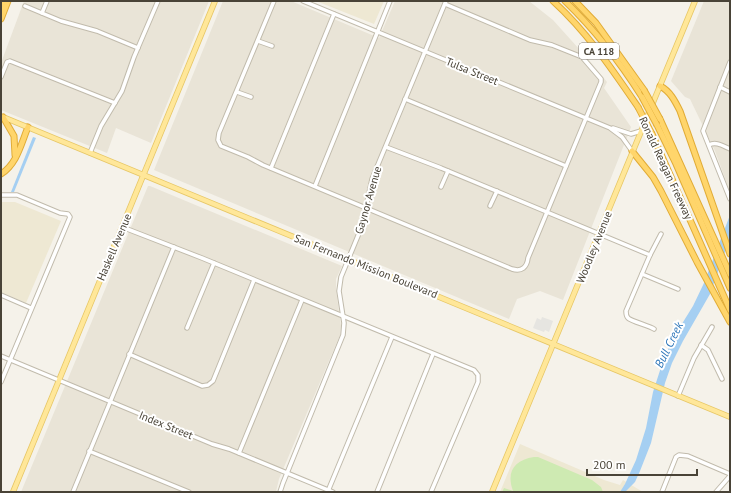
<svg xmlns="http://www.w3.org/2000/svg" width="731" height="493" viewBox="0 0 731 493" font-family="'PT Sans',sans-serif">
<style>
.residential{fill:#e9e4d7}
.education{fill:#eee8d3}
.green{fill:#ceeab2}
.parking{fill:#e6e5e1}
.water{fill:#a5cff2}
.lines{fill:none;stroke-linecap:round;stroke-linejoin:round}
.minor-casing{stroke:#c1bbac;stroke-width:5.5}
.major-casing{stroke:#e7c766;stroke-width:6}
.highway-casing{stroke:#e1ac37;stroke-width:7}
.minor{stroke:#fff;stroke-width:3.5}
.major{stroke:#ffe799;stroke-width:4.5}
.highway{stroke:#ffd56b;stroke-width:5}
.highway-bridge-casing{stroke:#e1ac37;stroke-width:7;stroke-linecap:butt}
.highway-bridge{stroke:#ffd56b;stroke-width:5}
.labels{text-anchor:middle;stroke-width:4;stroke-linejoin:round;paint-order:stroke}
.shield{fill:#fff;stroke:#807b73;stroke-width:1}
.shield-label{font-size:10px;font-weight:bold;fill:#494337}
.street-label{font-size:11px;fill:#494337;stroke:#fff}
.water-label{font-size:12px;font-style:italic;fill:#2d76b9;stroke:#fff}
</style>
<rect width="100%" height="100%" fill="#f5f2ea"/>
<g class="residential">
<path d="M24 1H209L151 143 116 128 107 153 1 110V63Z"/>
<path d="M223 1H291L379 38 395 1H529L553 20 589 60 607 82 604 88 631 127 563 300 540 291 517 299 509 319 154 170Z"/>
<path d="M704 1H730V192L715 151 690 99 685 97 671 81Z"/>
<path d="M148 186H150L342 266 336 279V290L341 326 340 335 279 479 276 492H21Z"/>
</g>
<g class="education">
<path d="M316 1H384L374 24Z"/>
<path d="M1 202H15L61 221 26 303 1 292Z"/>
<path d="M520 444 604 480 620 485 623 480 643 492H500Z"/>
</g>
<path class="green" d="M534 457H538L592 480 601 487 603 492H502L504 488 513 491C506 472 514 460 534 457Z"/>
<path class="parking" d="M542 317 553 321 549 332 545 330 544 332 533 328 537 318 541 320Z"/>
<g class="water">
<path d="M33 137 36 138 14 192H11Z"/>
<path d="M730 215V238L710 294 683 341 672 363 665 383 651 443 640 471 635 482 625 492H620L625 484 636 460 646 428 653 392 664 358 675 335 693 306 704 283Z"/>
</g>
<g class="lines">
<defs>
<g id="minor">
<path d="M274 1 219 133 218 140 221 146 248 157 263 165 512 269C522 272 527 267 528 258L601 82V79L582 57 552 45 530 40 445 4"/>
<path d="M303 1 610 128 622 137 632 151"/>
<path d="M25 6 61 21 97 31 138 48"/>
<path d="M42 13 47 1"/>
<path d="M258 41 272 46"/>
<path d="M730 62 703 131 730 199"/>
<path d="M1 77 7 62 10 61 115 103"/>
<path d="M720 87 730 92"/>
<path d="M237 92 251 97"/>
<path d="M405 99 566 166"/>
<path d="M613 128 631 134 641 131"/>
<path d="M709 145C716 141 723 146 730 149"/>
<path d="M386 147 441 168 650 255"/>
<path d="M90 153 101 126 122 91 134 57 158 1"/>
<path d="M271 168 334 14"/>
<path d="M315 186 390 1"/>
<path d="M441 187 448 171"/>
<path d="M1 195H17L60 213 68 214 70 217 1 382"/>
<path d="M490 206 497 191"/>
<path d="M122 227 202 258 474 370 478 375V382L431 492"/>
<path d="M642 274 678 289"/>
<path d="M1 295 31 308"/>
<path d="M187 328 214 263"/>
<path d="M654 329C649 326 631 321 628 318 626 316 626 314 626 311L650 255 661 234"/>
<path d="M701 345 708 350 722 379"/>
<path d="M129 354 202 386 208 385 213 381 254 280"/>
<path d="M1 356C72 385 142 415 212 444L229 449 333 492"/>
<path d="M678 396 694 358 712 327"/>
<path d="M89 451 189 492"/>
<path d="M239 453 302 300"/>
<path d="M328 491 392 337"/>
<path d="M73 492 174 247"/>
<path d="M280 492 283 483 343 335 344 323 339 291 341 277 362 226 372 179 446 1"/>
<path d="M377 492 433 354"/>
<path d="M662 492 676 457 679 455 688 456 730 474"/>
<path d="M716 492 730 476"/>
</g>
<g id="major">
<path d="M3 117 730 417"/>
<path d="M13 492 215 1"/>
<path d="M492 492 695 1"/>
</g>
<g id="highway">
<path d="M553 1C587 32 612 69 638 107"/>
<path d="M565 1C595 30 620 62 642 97"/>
<path d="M575 1 596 23 644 90"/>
<path d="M1 9 4 1"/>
<path d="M1 19 8 1"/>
<path d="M660 86C670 91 675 101 680 111L730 254"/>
<path d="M3 117 14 136 15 155"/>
<path d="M660 119 730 274"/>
<path d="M657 125 676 164 730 288"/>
<path d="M652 134 730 310"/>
<path d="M632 151 653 177 661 191 697 262 730 322"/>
<path d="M1 174C17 164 21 144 28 127"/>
</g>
</defs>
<use href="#minor" class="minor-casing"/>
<use href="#major" class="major-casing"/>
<use href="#highway" class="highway-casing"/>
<use href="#minor" class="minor"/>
<use href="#major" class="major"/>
<use href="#highway" class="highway"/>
<defs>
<g id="highway-bridge">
<path d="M644 90 660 119"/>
<path d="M642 97 657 125"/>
<path d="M638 107 652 134"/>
</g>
</defs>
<use href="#highway-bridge" class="highway-bridge-casing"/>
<use href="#highway-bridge" class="highway-bridge"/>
</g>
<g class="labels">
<rect class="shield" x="579" y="43" width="40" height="16" rx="3"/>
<g class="shield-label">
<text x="599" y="55">CA 118</text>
</g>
<g class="street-label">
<text transform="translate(472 71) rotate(22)" y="4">Tulsa Street</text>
<text transform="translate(666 168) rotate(65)" y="4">Ronald Reagan Freeway</text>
<text transform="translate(368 200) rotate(-74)" y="4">Gaynor Avenue</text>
<text transform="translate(114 247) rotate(-67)" y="4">Haskell Avenue</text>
<text transform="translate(594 247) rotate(-68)" y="4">Woodley Avenue</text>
<text transform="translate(366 266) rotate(22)" y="4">San Fernando Mission Boulevard</text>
<text transform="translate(166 425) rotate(22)" y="4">Index Street</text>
</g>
<g class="water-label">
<text transform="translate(669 345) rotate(-64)" y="4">Bull Creek</text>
</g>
</g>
<rect width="731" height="493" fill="none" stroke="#494337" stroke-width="4"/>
<path d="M587 469v6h110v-6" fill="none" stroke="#494337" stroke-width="2"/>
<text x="593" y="469" font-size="12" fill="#494337" stroke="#ffffff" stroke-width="3" paint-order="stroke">200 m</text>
</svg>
